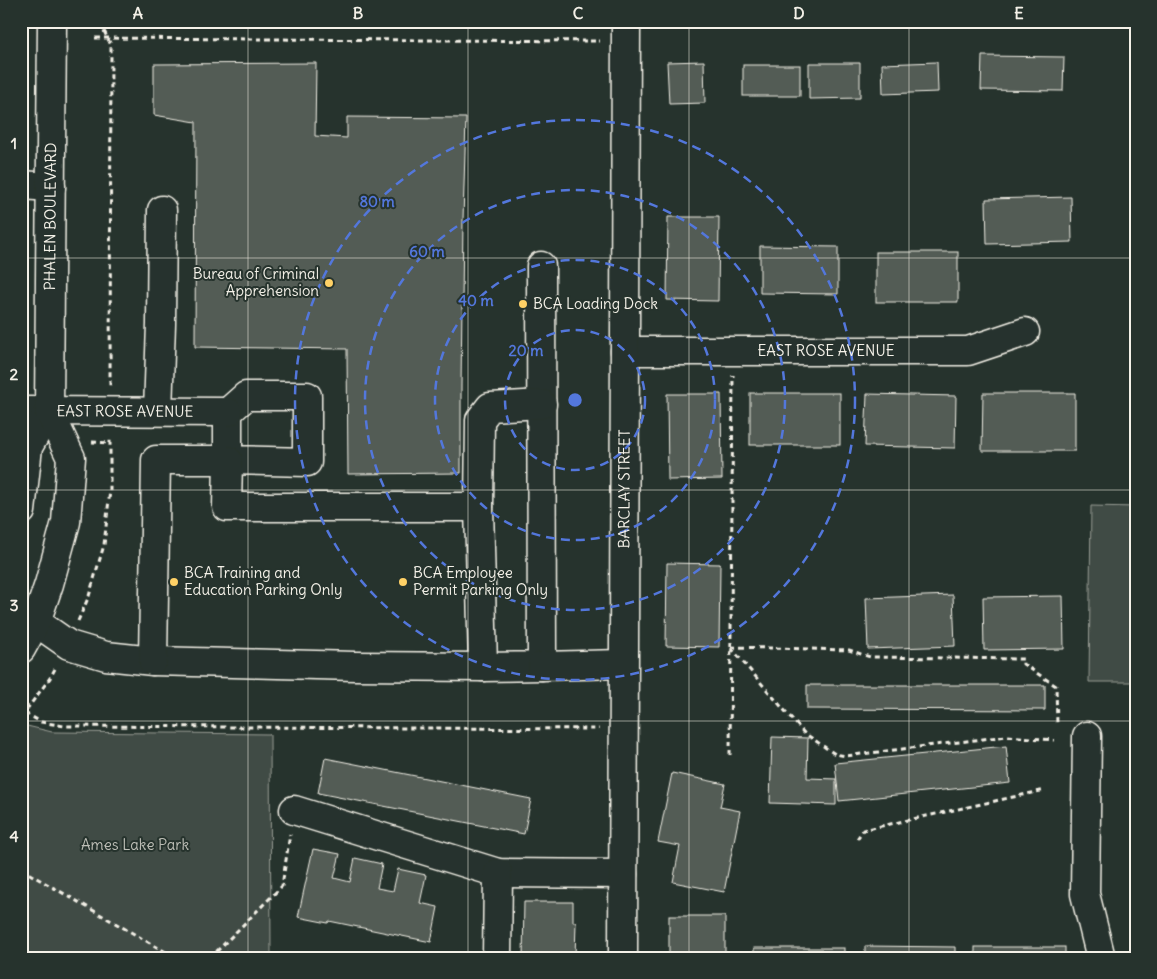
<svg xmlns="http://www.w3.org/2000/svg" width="1157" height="979" viewBox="0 0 1157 979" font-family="Delius,sans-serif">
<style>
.green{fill:#414b45;stroke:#9a9e96}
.building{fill:#525c55;stroke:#f4f1e8}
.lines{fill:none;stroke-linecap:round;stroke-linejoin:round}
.minor-casing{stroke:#f4f1e8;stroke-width:31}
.major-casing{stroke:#f4f1e8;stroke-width:31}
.path{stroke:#f4f1e8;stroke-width:3;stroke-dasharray:5 4;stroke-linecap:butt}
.minor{stroke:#26332d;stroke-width:28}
.major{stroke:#26332d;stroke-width:28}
.grid{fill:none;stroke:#f4f1e8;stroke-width:1;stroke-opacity:0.55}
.ring{fill:none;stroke:#5377dc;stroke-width:2.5;stroke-dasharray:9 6}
.poi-dot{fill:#ffd166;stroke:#26332d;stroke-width:2}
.labels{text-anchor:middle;stroke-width:4;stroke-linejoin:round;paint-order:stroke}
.street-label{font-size:15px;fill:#f4f1e8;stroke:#26332d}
.poi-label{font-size:15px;fill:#f4f1e8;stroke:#26332d;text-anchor:start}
.park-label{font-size:15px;fill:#bebfb7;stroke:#26332d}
.centre{fill:#5377dc;stroke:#26332d;stroke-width:2.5}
.ring-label{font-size:15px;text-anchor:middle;font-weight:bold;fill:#5377dc;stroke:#26332d;stroke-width:4;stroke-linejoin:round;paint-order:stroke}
.neatline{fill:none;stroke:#f4f1e8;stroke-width:2}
.grid-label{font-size:16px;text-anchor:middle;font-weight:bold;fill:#f4f1e8}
</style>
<rect width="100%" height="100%" fill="#26332d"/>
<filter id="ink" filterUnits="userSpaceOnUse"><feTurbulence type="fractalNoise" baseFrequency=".02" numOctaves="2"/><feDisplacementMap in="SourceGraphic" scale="10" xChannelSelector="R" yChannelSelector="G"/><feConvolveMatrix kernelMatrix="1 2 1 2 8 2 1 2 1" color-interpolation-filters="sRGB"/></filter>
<g filter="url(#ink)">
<g class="green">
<path d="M1091 506 1136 507V682H1089Z"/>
<path d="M23 725 52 732 270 734 271 958H21V727Z"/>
</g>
<g class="building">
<path d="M982 56 1064 57 1063 91 981 90Z"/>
<path d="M704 61 705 103 669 104 667 62Z"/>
<path d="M937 62 938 92 883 94 882 64Z"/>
<path d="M316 63 315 136 347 138V117L466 118 463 219 461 386V473L348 474 347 349 195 347 196 122 154 115V64Z"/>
<path d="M809 63H860V98L809 99Z"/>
<rect x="743" y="65" width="57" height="31"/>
<path d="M1071 197 1072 242 987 244 986 199Z"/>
<path d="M668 217H719L718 301 667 300Z"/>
<path d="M760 246 838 247V294L760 293Z"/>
<rect x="876" y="252" width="82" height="50"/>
<rect x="750" y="393" width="90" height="52"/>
<path d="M983 393H1075V451H982Z"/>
<path d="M667 394H721L722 479 668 480Z"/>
<path d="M867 394 956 396 955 448 865 446Z"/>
<path d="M667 563 720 564 719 647 666 646Z"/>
<path d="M953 595 955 646 868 649 866 598Z"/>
<path d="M1063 596 1064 649 984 650 983 597Z"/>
<path d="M807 685H1045V710L807 709Z"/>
<path d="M772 737 808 738 807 778 836 779V805L770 803Z"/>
<path d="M1006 746 1010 783 839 801 835 763Z"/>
<path d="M325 758 531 799 524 834 318 793Z"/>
<path d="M672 773 725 784 720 807 740 811 724 892 673 882 680 846 658 842Z"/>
<path d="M313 849 340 854 334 878 350 882 355 858 382 864 377 888 393 891 398 869 426 875 420 903 438 907 431 942 329 921 328 923 298 917Z"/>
<path d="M1135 897H1136V958H1134Z"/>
<path d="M524 902H573V922H576L575 958H523Z"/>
<rect x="669" y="916" width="56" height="42"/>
<path d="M865 946 955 947V958H865Z"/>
<rect x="975" y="947" width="90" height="11"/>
<rect x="754" y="948" width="90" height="10"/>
</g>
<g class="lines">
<defs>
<g id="minor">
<path d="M21 185 51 187"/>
<path id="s1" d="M625 351H968L1025 332"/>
<path d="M246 396H307V462L228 460V412Z"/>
<path id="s2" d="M21 411 228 412"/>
<path d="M158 411 161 324 162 210"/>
<path d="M36 622 69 645 106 656 153 661 355 666 483 667 542 666 541 266"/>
<path d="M153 661 156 460H228L227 507H479"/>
<path d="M542 666 623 664"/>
<path d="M483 667 479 507 480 420 490 407 542 404"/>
<path d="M1087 736 1085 894 1101 958"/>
<path d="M294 810 498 873 623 874"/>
<path d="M497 958 498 873"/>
<path id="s3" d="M623 958 626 21"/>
</g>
<g id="major">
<path d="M21 511 28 447 49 411"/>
<path id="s4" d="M21 649 36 622 49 584 66 522 71 458 49 411 52 21"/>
</g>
</defs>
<use href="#minor" class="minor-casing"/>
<use href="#major" class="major-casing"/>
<g class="path">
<path d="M104 31 111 45 110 386"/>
<path d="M95 38 600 41"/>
<path d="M92 442 110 443"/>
<path d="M78 621 89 596 104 545 110 490V437"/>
<path d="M731 647 849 650 870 657 1023 659V664L1056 686 1057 725"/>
<path d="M731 648 804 733 835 754 846 756 1007 736 1054 740"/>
<path d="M25 713 41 722 64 726 599 729"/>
<path d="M21 717 50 678 56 667"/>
<path d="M730 755 733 375"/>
<path d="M857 839 863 830 1045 790"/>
<path d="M21 869 176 958"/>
<path d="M210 958 282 886 290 834"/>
</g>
<use href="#minor" class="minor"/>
<use href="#major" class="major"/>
</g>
</g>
<path class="grid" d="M248 21V958M468 21V958M689 21V958M909 21V958M21 258H1136M21 490H1136M21 721H1136"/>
<g class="ring">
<circle cx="575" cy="400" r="70"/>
<circle cx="575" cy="400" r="140"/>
<circle cx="575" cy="400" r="210"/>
<circle cx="575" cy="400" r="280"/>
</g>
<g class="poi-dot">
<circle cx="329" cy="283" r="5"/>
<circle cx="523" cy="304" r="5"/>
<circle cx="174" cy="582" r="5"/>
<circle cx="403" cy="582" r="5"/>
</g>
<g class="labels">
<g class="street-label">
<text dy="5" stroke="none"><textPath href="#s4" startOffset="446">PHALEN BOULEVARD</textPath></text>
<text dy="5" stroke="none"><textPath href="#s1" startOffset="201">EAST ROSE AVENUE</textPath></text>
<text dy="5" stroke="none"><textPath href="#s2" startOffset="104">EAST ROSE AVENUE</textPath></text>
<text dy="5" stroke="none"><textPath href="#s3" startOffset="469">BARCLAY STREET</textPath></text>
</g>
<g class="poi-label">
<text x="319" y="279" text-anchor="end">Bureau of Criminal<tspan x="319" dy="17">Apprehension</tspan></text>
<text x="533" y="309">BCA Loading Dock</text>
<text x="184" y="578">BCA Training and<tspan x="184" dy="17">Education Parking Only</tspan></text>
<text x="413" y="578">BCA Employee<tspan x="413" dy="17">Permit Parking Only</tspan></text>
</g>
<g class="park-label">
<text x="135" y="850">Ames Lake Park</text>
</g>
</g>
<circle cx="575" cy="400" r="8" class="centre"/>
<g class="ring-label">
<text x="377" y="207">80 m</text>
<text x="427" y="257">60 m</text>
<text x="476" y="306">40 m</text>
<text x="526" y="356">20 m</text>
</g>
<rect width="1157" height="979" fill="none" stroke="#26332d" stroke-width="55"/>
<rect x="28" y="28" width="1102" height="924" class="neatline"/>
<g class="grid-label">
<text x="138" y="19">A</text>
<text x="358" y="19">B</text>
<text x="578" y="19">C</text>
<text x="799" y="19">D</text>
<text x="1019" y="19">E</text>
<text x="14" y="149">1</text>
<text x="14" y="380">2</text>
<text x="14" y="611">3</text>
<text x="14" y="842">4</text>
</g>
</svg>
